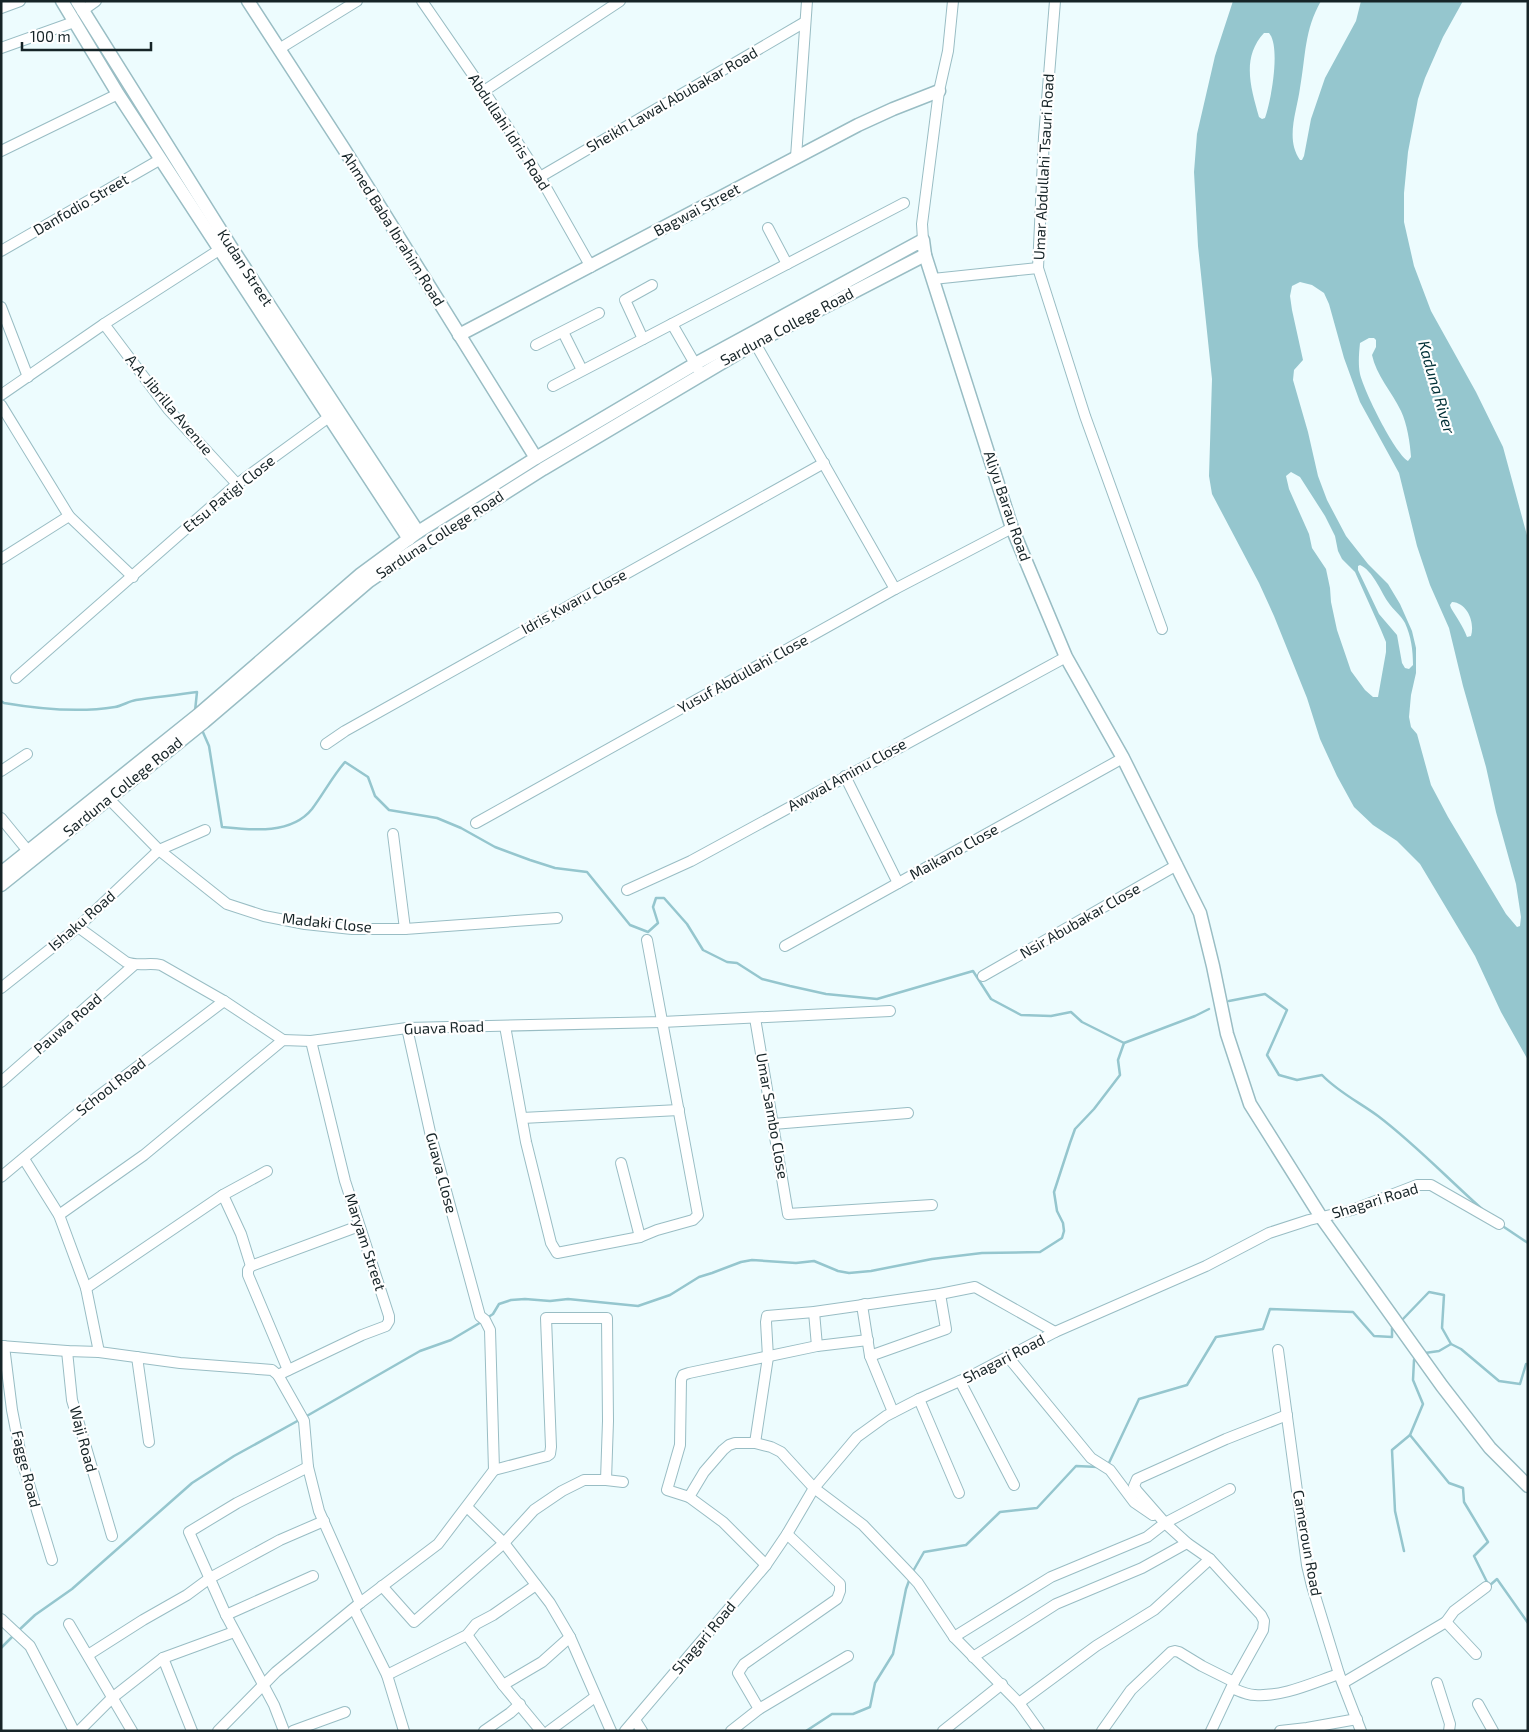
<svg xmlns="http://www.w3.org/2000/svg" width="1529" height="1732" viewBox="0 0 1529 1732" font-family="'Exo 2',sans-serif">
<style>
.water{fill:#95c6ce;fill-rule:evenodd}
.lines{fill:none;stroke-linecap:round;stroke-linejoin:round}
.stream{stroke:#95c6ce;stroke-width:2.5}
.minor-casing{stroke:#99bdc4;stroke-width:12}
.tertiary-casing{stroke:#99bdc4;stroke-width:15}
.minor{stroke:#fff;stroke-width:10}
.tertiary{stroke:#fff;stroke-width:12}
.labels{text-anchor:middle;stroke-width:4.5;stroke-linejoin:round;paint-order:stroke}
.street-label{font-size:15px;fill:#162427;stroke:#fff}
.water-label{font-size:16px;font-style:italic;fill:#003037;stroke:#fff}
</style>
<rect width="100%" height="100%" fill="#edfcfe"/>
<path class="water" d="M1233 1H1321C1304 31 1306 55 1300 88 1297 111 1285 139 1300 160H1302L1304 156 1311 119 1325 78 1356 21 1361 1H1463L1443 37 1425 78 1418 99 1408 152 1404 193V222L1414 266 1431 311 1476 392 1503 447 1528 539V1060L1501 1012 1475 956 1420 864 1397 841 1373 825 1354 807 1337 776 1320 739 1307 698 1274 616 1259 583 1212 494 1209 476 1212 379 1198 246 1194 172 1197 134 1215 56ZM1264 33H1269C1281 47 1271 101 1265 118L1262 119 1259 117C1251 88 1241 58 1264 33ZM1300 282 1312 285 1324 293 1329 304 1344 358 1360 402 1399 473 1417 546 1430 585 1449 628 1463 686 1486 767 1496 812 1516 884 1521 917 1520 926 1517 927 1506 914 1448 817 1431 785 1417 734 1411 727 1409 717 1411 695 1416 673V648L1412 631 1400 604 1388 584 1368 564 1346 536 1327 500 1318 476 1308 432 1293 380 1294 370 1303 360 1292 310 1290 296 1292 286ZM1369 338H1374L1376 340V347L1372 355C1376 375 1392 392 1401 411 1407 424 1410 442 1411 457L1408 461C1394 452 1364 391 1360 374 1358 364 1359 353 1360 343ZM1291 472 1300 477 1325 516 1335 536 1338 551 1342 559 1355 572 1381 630 1386 642V652L1378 697H1373L1365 690 1351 671 1337 630 1331 602 1330 588 1326 569 1312 548 1309 534 1289 489 1286 476ZM1360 565C1373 571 1380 590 1388 602 1393 610 1401 615 1405 623 1411 636 1413 650 1413 665L1409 669 1405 668 1402 663 1397 635 1379 614 1358 570V566ZM1452 602C1468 603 1475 623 1471 636L1467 637C1463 626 1457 618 1451 608L1450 605Z"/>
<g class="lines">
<g class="stream">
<path d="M1 701 4 703C39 709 78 713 115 707 122 706 129 701 136 700 157 697 177 695 197 692L195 711"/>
<path d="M202 730 209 746 222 827C251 830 291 835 312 809 324 793 332 777 345 762L368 777 375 796 389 810 437 818 461 828 495 847 530 860 555 868 587 872 630 925 648 932 658 923 653 907 656 898H664L687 924 703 950 727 962 737 963 762 979 790 986 826 994 877 999 973 971 991 999 1021 1015 1051 1016 1071 1012 1082 1022 1124 1043 1195 1016 1209 1009"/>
<path d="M1229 1001 1265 994 1287 1010 1267 1055 1279 1075 1297 1080 1322 1075C1338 1092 1359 1102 1378 1116 1415 1144 1447 1178 1482 1209"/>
<path d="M1501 1225 1528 1243"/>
<path d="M487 1318 493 1314 499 1304 511 1300 525 1299 550 1301 568 1299 638 1306 670 1295 699 1277 712 1273 741 1262 752 1260 796 1263 814 1261 838 1271 849 1273 871 1271 932 1259 982 1253 1040 1252 1062 1238 1064 1231 1063 1223 1057 1211 1054 1192 1070 1143 1075 1129 1094 1109 1120 1075 1118 1060 1124 1043"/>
<path d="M1403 1319 1429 1292 1444 1295 1442 1328 1451 1344 1461 1349 1499 1381 1520 1384 1526 1364H1528"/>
<path d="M1425 1353 1439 1351 1451 1344"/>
<path d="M305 1417 420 1351 451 1340 483 1321"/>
<path d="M1410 1435 1449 1483 1463 1488 1464 1502 1488 1542 1474 1556 1489 1586 1497 1579 1528 1623"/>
<path d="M1108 1465 1139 1399 1187 1385 1216 1337 1263 1329 1270 1309 1353 1312 1374 1336 1392 1337V1328"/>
<path d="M1404 1551 1395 1511 1392 1450 1410 1435 1423 1404 1413 1380 1414 1360"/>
<path d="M912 1573 924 1552 966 1545 1000 1512 1037 1508 1076 1466 1098 1467"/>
<path d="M18 1631 35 1615 72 1589 192 1483 234 1456 301 1419"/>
<path d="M1 1648 14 1635"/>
<path d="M806 1731 832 1714H853L870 1707 875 1683 893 1654 906 1589 910 1578"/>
</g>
<defs>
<g id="minor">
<path d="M422 1 484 91 540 177 591 267"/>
<path d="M1055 1 1044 137 1038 268 1085 416 1162 629"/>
<path d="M1 8 20 1"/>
<path d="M82 11 96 1"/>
<path d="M1 48 74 22"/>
<path d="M279 49 357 1"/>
<path d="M484 91 620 1"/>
<path d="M1 151 118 94"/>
<path d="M796 157 807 1"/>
<path d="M540 177 805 22"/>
<path d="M768 228 787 264"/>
<path d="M923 240 922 224 939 91 948 51 953 1"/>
<path d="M1 251 161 159"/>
<path d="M933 279 1038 268"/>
<path d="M1 307 28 377"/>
<path d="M104 324 168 409 237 484"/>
<path d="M672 324 698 369"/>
<path d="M563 332 582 370"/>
<path d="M643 339 625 300 652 285"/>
<path d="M755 343 895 589"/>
<path d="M536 345 599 313"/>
<path d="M553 386 904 203"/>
<path d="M1 395 104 324 219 250"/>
<path d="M1 405 69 516 133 577"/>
<path d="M1 559 69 516"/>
<path d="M16 678 237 484 329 417"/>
<path d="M326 744 345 731 824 463"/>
<path d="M1 771 27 754"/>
<path d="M845 776 898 883"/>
<path d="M109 799 159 850 227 904 264 916 305 924 352 929H405L557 918"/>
<path d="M1 818 28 851"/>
<path d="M476 823 895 589 1012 528"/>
<path d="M393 834 405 929"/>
<path d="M627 890 691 861 1066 657"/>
<path d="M78 927 126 962C138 967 149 962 161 965L224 1001 283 1040"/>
<path d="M785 946 1123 758"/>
<path d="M983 976 1177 865"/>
<path d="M1 988 78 927 159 850 205 830"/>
<path d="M755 1018 788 1214 932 1205"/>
<path d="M505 1026 526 1142 551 1243 557 1253 640 1237 657 1230 693 1220 698 1215 647 940"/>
<path d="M1 1082 134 965"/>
<path d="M522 1118 679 1110"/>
<path d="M773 1124 908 1113"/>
<path d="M24 1159 59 1215 86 1288 99 1352"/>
<path d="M621 1163 640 1237"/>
<path d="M1 1177 92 1101 224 1001"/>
<path d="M223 1195 241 1234 251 1266"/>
<path d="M59 1215 144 1155 283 1040 311 1041 407 1028 662 1022 890 1011"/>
<path d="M86 1288 223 1195 267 1171"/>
<path d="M865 1304 862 1305 870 1356 893 1412"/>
<path d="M814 1312 817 1346"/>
<path d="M1 1346 67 1351 99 1352 180 1363 272 1370 278 1375 304 1421 308 1467 319 1511 360 1603"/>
<path d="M4 1346 12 1410 22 1461 52 1560"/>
<path d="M1278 1350 1307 1565 1312 1586 1339 1674 1361 1731"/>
<path d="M67 1351 72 1400 112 1536"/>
<path d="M870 1356 946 1329 940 1294"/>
<path d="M137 1357 149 1442"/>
<path d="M1008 1357 1091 1458 1110 1470 1134 1502 1153 1515"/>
<path d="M288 1370 248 1275V1270L251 1266 359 1226"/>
<path d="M278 1375 362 1335 386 1326 389 1321V1316L345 1181 311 1041"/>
<path d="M960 1381 1014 1485"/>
<path d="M919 1399 959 1493"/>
<path d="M755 1443 768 1357 766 1322 767 1316 814 1312 940 1294 975 1287 1055 1332"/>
<path d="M494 1470 547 1456 550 1454 551 1447 546 1318H607L608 1421 606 1480"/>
<path d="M689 1497 704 1472 723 1450 729 1445 735 1443H755L771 1447 781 1452 814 1488 863 1525 907 1571 918 1583 954 1637 1019 1703 1039 1731"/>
<path d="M467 1507 504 1543 550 1603 570 1637 611 1731"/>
<path d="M766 1565 723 1522 689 1497 667 1490 680 1445 681 1380 683 1375 689 1373 817 1346 868 1340"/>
<path d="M382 1586 414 1622 504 1543 534 1510 562 1491 584 1480H606L623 1482"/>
<path d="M354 1609 387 1675 404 1731"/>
<path d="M226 1615 313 1576"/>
<path d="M1 1619 30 1646 74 1731"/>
<path d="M1446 1622 1476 1654"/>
<path d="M69 1624 132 1731"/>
<path d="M467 1635 503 1685 541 1731"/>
<path d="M954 1637 1051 1577 1147 1537 1165 1523 1230 1489"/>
<path d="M88 1655 143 1620 187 1595 210 1578 280 1540 324 1521"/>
<path d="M973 1657 1056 1604 1142 1568 1187 1543"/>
<path d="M163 1658 192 1731"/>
<path d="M387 1675 467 1635 476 1624 493 1615 536 1585"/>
<path d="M1343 1683 1446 1622 1454 1611 1486 1587"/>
<path d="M1437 1683 1450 1724 1449 1731"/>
<path d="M503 1685 542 1662 570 1637"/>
<path d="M1232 1688C1239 1691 1247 1695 1255 1695 1283 1697 1312 1683 1339 1674"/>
<path d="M1019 1703 1096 1646 1154 1610 1210 1559"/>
<path d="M1478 1704 1493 1731"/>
<path d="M759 1709 738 1673 744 1664 837 1599 840 1591V1584L787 1534"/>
<path d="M635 1720 642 1731"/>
<path d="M79 1731 112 1698 163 1658 234 1632"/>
<path d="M218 1731 276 1672 360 1603 438 1544 494 1470 490 1330 485 1320 480 1316 430 1132 407 1028"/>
<path d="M284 1731 274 1705 226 1615 189 1532 237 1503 308 1467"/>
<path d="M293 1731 345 1712"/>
<path d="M484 1731 510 1713 520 1704"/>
<path d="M549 1731 595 1697"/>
<path d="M625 1731 766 1565 787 1534 814 1488 857 1437 886 1416 919 1399 971 1376 1055 1332 1206 1266 1269 1233 1309 1220 1352 1210 1417 1185H1431L1499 1224"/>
<path d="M731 1731 759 1709 848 1656"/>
<path d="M943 1731 1002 1684"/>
<path d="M1102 1731 1131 1690 1171 1652 1175 1651 1179 1652 1202 1666 1234 1682"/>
<path d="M1211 1731 1234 1682 1263 1630 1264 1621 1261 1615 1210 1559 1187 1543 1165 1523 1137 1491 1134 1486 1137 1479 1226 1439 1287 1415"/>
<path d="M1280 1731 1307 1728 1357 1719"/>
</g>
<g id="tertiary">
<path d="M62 1 118 94 409 539"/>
<path d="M77 1 231 247 418 532"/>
<path d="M248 1 344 149 536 458"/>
<path d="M459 335 858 125 893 109 939 91"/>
<path d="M1 873 198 715 361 574 418 532 536 458 695 364 923 240 925 255 1012 528 1066 657 1123 758 1200 913 1213 966 1227 1034 1250 1104 1321 1217 1442 1386 1490 1448 1528 1486"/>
<path d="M1 885 204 722 369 581 410 553 543 469 755 343 925 255"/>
</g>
</defs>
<use href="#minor" class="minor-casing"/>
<use href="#tertiary" class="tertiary-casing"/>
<use href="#minor" class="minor"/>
<use href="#tertiary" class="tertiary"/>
</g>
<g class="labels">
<g class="street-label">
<text transform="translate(672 100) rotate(-30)" y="5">Sheikh Lawal Abubakar Road</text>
<text transform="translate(509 132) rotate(57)" y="5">Abdullahi Idris Road</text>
<text transform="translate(1044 167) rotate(-87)" y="5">Umar Abdullahi Tsauri Road</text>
<text transform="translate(81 205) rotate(-30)" y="5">Danfodio Street</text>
<text transform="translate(697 210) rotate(-28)" y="5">Bagwai Street</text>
<text transform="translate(393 229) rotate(58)" y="5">Ahmed Baba Ibrahim Road</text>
<text transform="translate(245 268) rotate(57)" y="5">Kudan Street</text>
<text transform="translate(787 327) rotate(-28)" y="5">Sarduna College Road</text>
<text transform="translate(169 405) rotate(50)" y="5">A.A. Jibrilla Avenue</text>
<text transform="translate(229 494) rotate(-39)" y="5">Etsu Patigi Close</text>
<text transform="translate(1007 506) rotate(71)" y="5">Aliyu Barau Road</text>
<text transform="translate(440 535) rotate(-33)" y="5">Sarduna College Road</text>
<text transform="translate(574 602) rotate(-29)" y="5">Idris Kwaru Close</text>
<text transform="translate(743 674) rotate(-29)" y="5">Yusuf Abdullahi Close</text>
<text transform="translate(847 775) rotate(-29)" y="5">Awwal Aminu Close</text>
<text transform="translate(123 787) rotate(-39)" y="5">Sarduna College Road</text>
<text transform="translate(954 852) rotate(-29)" y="5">Maikano Close</text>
<text transform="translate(82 921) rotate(-41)" y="5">Ishaku Road</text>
<text transform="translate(1080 921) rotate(-30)" y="5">Nsir Abubakar Close</text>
<text transform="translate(327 923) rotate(6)" y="5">Madaki Close</text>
<text transform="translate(68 1024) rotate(-41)" y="5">Pauwa Road</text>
<text transform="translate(444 1028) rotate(-2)" y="5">Guava Road</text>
<text transform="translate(111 1087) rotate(-38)" y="5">School Road</text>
<text transform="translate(772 1116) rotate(80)" y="5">Umar Sambo Close</text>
<text transform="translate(441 1173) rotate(75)" y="5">Guava Close</text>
<text transform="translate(1375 1201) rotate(-17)" y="5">Shagari Road</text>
<text transform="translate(365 1242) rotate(72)" y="5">Maryam Street</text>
<text transform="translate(1004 1359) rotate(-27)" y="5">Shagari Road</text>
<text transform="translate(83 1439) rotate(75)" y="5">Waji Road</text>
<text transform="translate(26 1469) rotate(76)" y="5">Fagge Road</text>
<text transform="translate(1307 1543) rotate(80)" y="5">Cameroun Road</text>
<text transform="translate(704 1638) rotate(-50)" y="5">Shagari Road</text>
</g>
<g class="water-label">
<text transform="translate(1437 387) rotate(74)" y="6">Kaduna River</text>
</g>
</g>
<rect width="1529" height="1732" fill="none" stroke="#162427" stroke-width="5"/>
<path d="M22 42v8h129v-8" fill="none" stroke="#162427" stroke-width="2.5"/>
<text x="30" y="42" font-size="15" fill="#162427" stroke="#ffffff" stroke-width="4" paint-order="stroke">100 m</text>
</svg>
